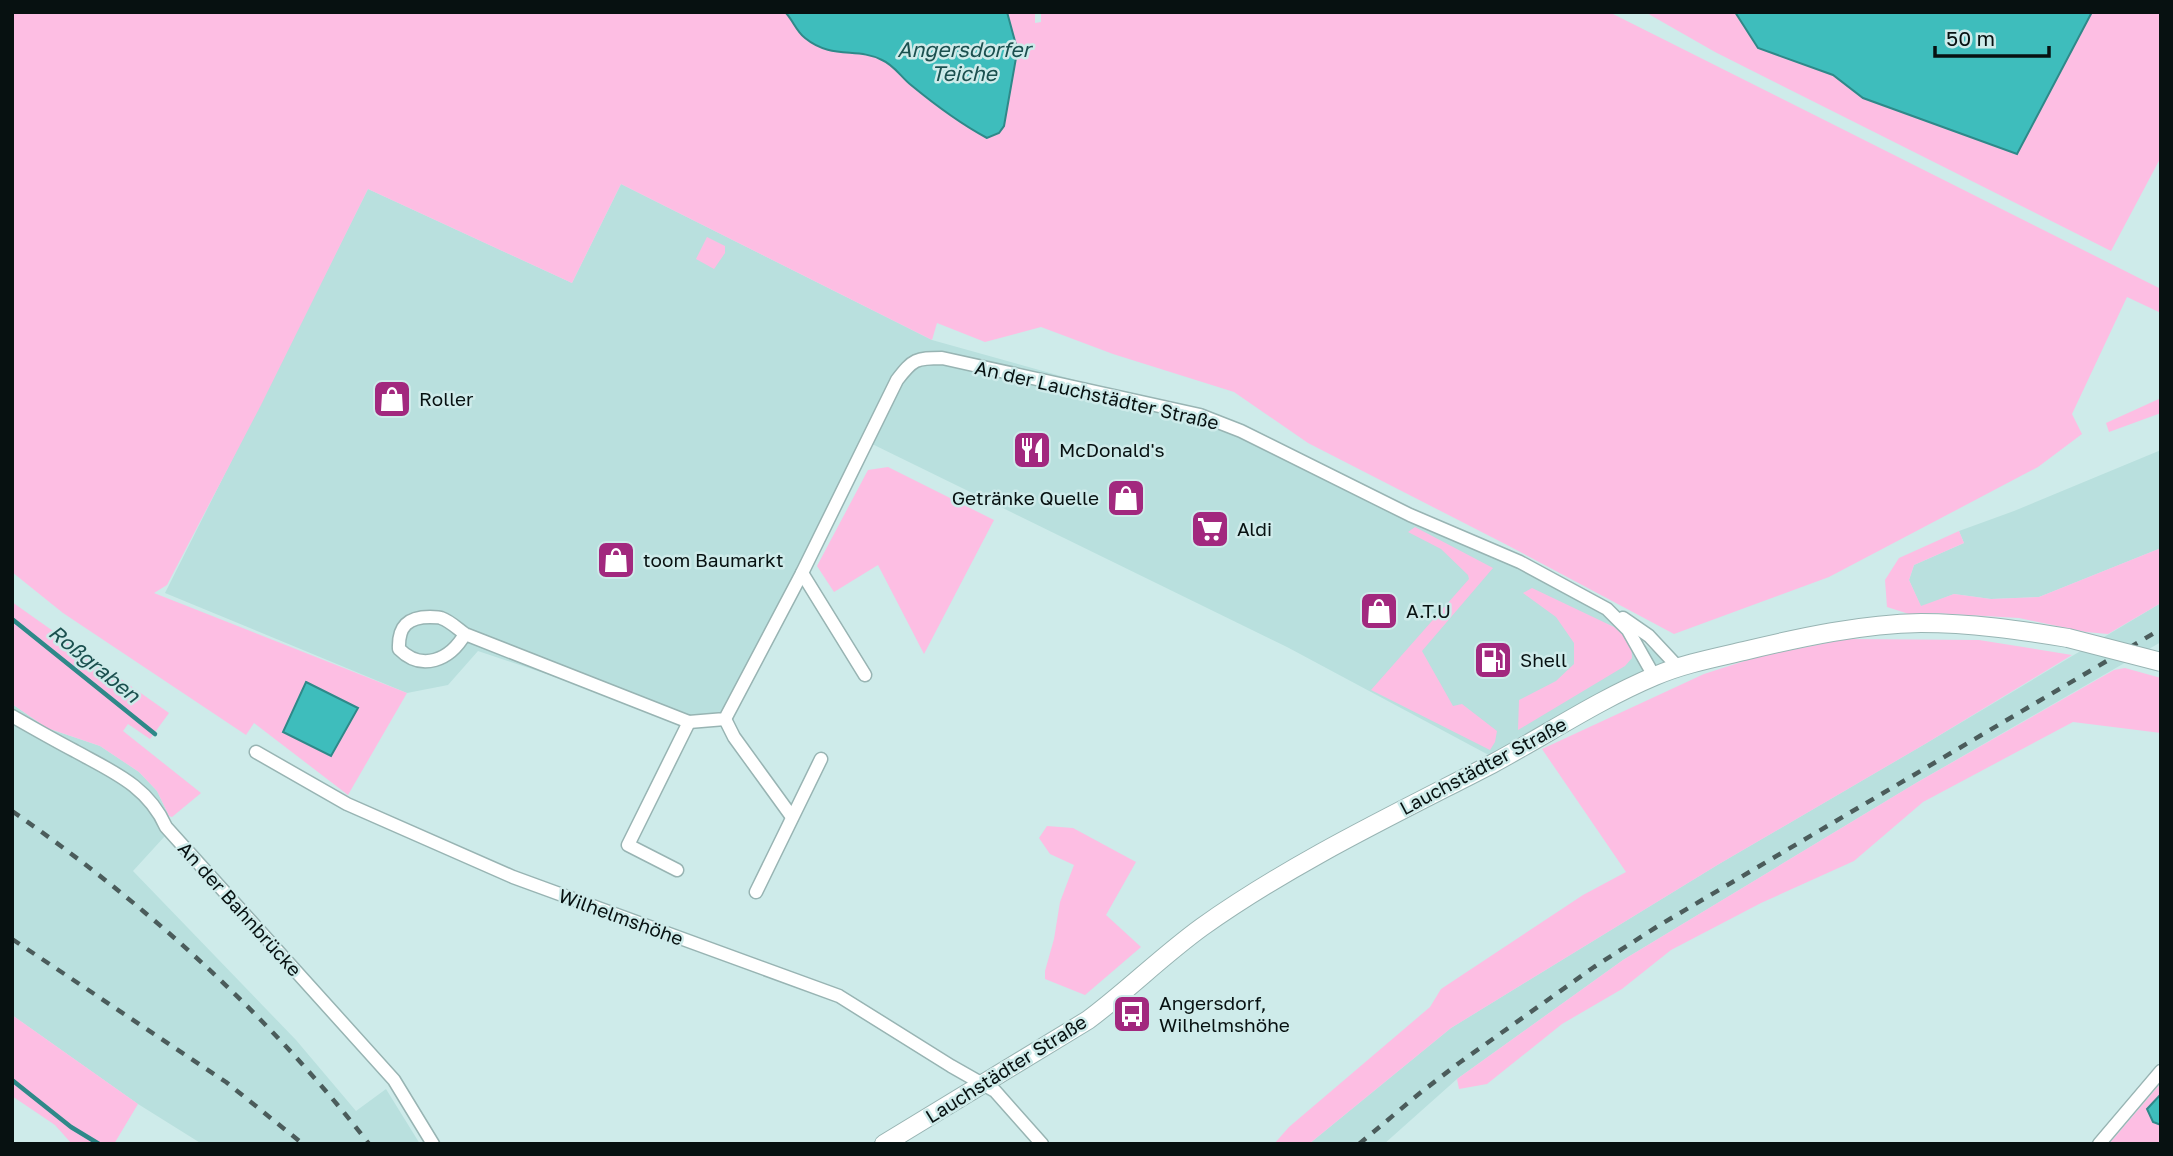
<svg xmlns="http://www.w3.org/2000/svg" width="2173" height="1156" viewBox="0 0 2173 1156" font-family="'Golos Text',sans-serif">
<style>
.built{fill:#b9e0de}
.green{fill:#fdbee3}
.water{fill:#3ebdbc;stroke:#2e8989;stroke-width:2}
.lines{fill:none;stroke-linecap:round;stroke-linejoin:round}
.stream{stroke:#2e8989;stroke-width:4.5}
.minor-casing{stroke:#98b4b3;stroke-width:15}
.secondary-casing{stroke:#98b4b3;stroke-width:20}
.minor{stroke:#fff;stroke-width:12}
.secondary{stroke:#fff;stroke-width:18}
.rail{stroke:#4b5c5b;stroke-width:4.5;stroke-dasharray:9 9;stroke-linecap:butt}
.secondary-bridge-casing{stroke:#98b4b3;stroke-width:20;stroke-linecap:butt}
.secondary-bridge{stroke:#fff;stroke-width:18}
.labels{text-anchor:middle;stroke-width:5;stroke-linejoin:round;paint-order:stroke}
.street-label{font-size:19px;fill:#071111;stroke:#ceebea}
.poi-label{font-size:19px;fill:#071111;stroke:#ceebea;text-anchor:start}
.water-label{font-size:21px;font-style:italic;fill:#1b504f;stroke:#ceebea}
</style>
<rect width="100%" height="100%" fill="#ceebea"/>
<g class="built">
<path d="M621 184 932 340 1200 415 1520 562 1628 630 1655 653 1678 667 1498 760 1287 647 868 442 725 719 689 722 478 651 448 685 407 693 165 593 368 189 572 283Z"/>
<path d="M2161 450V548L2039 597 1991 599 1954 594 1921 607 1909 580 1914 565 1964 543 1959 531 2014 511Z"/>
<path d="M2161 603V642L1916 783 1623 960 1457 1079 1384 1144H1309L1451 1028 1719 864 1925 744Z"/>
<path d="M12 704 47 728 100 746 139 772 157 791 169 816 165 836 133 871 296 1040 356 1111 386 1089 420 1144H202L138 1104 12 1015Z"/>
</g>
<g class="green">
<path d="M12 12H785L827 50 867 55 881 59 892 66 901 77 1007 17V12H1035V23L1041 22V12H1609L2161 289V313L2127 297 2072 414 2082 434 2038 467 1829 577 1674 634 1509 546 1308 443 1234 392 1113 354 1041 327 985 342 937 323 932 340 621 184 572 283 368 189 261 405 167 585 154 593 407 693 348 795 254 723 246 735 63 613 12 572Z"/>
<path d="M1645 12H1735L1758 48 1833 75 1863 98 2064 64 2092 12H2161V157L2111 251 1715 52Z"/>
<path d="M707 237 725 246V253L714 269 696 259Z"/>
<path d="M2161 398V413L2109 432 2106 423Z"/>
<path d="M888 467 994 520 924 654 878 565 834 592 817 566 868 470Z"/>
<path d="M1415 527 1493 568 1422 651 1453 706 1462 704 1497 731 1495 742 1490 750 1371 690 1469 579 1468 575 1441 549 1408 532Z"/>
<path d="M1959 531 1964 543 1914 565 1909 580 1921 606 1954 594 1991 599 2039 597 2161 548V603L2108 634 2086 632 2019 618 1934 613 1909 614 1887 607 1885 580 1899 558Z"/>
<path d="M1532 588 1614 627 1631 642 1632 658 1625 666 1518 730 1519 700 1556 681 1574 664V643L1556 617 1523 593Z"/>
<path d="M12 602 169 713 150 739 128 724 123 731 201 793 172 817 169 816 157 791 139 772 100 746 47 728 12 704Z"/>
<path d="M1847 639 1979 640 2072 655 1925 744 1719 864 1451 1028 1309 1144H1274L1289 1127 1430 1007 1441 989 1583 895 1626 872 1542 749 1704 674 1757 657Z"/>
<path d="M2125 668 2161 678V733L2073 722 1923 802 1854 861 1761 903 1671 950 1622 989 1562 1024 1487 1084 1459 1089 1457 1079 1623 960 1916 783 2114 670Z"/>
<path d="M1047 826 1073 828 1136 862 1106 915 1141 947 1085 995 1045 979V971L1054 939 1060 902 1074 865 1050 854 1039 838Z"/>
<path d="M12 1015 138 1104 114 1144H72L55 1125 12 1096Z"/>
<path d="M2161 1083V1094L2147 1109 2153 1122 2161 1125V1144H2109Z"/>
</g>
<g class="water">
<path d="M785 12H1007L1016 45V58L1004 126 999 133 987 138C961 124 934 104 911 85 901 77 894 65 882 60 857 47 832 60 805 38 796 31 793 20 785 12Z"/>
<path d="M1735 12H2092L2017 154 1863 98 1833 75 1758 48Z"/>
<path d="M306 682 358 708 331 756 283 732Z"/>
<path d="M2161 1094V1125L2153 1122 2147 1109Z"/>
</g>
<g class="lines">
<g class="stream">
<path d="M12 619 155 734"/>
<path d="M12 1080 71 1127 99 1144"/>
</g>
<defs>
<g id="minor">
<path d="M802 573 865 675"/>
<path d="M1623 618 1649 636 1678 667"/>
<path d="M465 634C450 660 422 672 399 649 398 626 408 617 430 617 432 617 439 617 441 618 450 621 458 629 465 634L689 722 725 719 802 573 897 380C913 359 916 358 942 358L1200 415 1241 431 1410 515 1520 562 1607 609 1628 630 1654 676"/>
<path d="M12 716C33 728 54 740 75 751 113 772 148 786 166 827L394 1080 433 1144"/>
<path d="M725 719 734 737 792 817"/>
<path d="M256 752 347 804 513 877 839 996 951 1066 995 1091 1042 1144"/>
<path d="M677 870 628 845 689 722"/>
<path d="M756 892 821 759"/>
<path d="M2099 1144 2161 1071"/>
</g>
<path id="secondary" d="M884 1144 1088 1020C1127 991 1162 956 1202 927 1292 863 1393 815 1492 764 1546 735 1598 700 1655 676 1683 664 1714 658 1744 651 1802 637 1862 624 1921 623 1971 623 2019 630 2068 638"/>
</defs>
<use href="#minor" class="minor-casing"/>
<use href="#secondary" class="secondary-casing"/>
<use href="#minor" class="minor"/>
<use href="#secondary" class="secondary"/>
<g class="rail">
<path d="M12 811C146 904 269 1015 369 1144"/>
<path d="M12 939 226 1082 303 1144"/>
<path d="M1359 1144 1420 1093 1459 1063 1594 967 1658 926 2161 629"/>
</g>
<defs>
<path id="secondary-bridge" d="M2068 638 2161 662"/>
</defs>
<use href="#secondary-bridge" class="secondary-bridge-casing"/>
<use href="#secondary-bridge" class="secondary-bridge"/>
</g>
<defs>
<symbol id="shop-square" viewBox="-11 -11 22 22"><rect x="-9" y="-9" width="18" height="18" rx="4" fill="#a2287e" stroke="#ceebea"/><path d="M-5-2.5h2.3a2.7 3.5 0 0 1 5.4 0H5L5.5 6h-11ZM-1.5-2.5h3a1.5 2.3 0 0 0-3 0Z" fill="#fff"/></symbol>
<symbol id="restaurant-square" viewBox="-11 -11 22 22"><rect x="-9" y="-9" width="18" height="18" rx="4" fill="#a2287e" stroke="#ceebea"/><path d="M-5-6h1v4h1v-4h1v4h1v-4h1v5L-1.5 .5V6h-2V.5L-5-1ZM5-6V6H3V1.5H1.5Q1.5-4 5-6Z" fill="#fff"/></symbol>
<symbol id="supermarket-square" viewBox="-11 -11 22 22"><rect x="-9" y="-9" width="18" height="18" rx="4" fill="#a2287e" stroke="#ceebea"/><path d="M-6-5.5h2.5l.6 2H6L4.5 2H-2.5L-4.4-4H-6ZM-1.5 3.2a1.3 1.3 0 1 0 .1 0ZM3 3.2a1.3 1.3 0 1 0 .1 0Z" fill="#fff"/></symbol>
<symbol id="fuel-square" viewBox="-11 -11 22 22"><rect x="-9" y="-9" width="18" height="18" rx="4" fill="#a2287e" stroke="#ceebea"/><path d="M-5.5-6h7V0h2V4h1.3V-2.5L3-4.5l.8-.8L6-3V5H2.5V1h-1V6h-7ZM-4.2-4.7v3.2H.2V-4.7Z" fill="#fff"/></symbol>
<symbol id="bus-square" viewBox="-11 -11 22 22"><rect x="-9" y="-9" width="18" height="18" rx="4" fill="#a2287e" stroke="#ceebea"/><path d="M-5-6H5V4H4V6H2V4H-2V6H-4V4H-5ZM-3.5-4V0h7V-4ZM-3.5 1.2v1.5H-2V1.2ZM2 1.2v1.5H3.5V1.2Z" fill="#fff"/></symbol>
</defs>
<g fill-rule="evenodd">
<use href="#shop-square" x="370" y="377" width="44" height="44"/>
<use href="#restaurant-square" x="1010" y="428" width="44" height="44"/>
<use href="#shop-square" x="1104" y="476" width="44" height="44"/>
<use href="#supermarket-square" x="1188" y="507" width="44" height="44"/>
<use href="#shop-square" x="594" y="538" width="44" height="44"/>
<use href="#shop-square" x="1357" y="589" width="44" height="44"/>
<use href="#fuel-square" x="1471" y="638" width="44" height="44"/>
<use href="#bus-square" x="1110" y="992" width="44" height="44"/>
</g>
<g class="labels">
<g class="street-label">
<text transform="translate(1097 395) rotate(13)" y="7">An der Lauchstädter Straße</text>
<text transform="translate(1483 766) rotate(-28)" y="7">Lauchstädter Straße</text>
<text transform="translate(240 909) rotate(48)" y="7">An der Bahnbrücke</text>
<text transform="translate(621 917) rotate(20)" y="7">Wilhelmshöhe</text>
<text transform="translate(1006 1069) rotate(-32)" y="7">Lauchstädter Straße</text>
</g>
<g class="poi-label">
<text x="419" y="406">Roller</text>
<text x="1059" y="457">McDonald's</text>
<text x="1099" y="505" text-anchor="end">Getränke Quelle</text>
<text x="1237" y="536">Aldi</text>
<text x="643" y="567">toom Baumarkt</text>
<text x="1406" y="618">A.T.U</text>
<text x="1520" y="667">Shell</text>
<text x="1159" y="1010">Angersdorf,<tspan x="1159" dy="22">Wilhelmshöhe</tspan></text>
</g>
<g class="water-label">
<text x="964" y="57">Angersdorfer<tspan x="964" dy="24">Teiche</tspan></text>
<text transform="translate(94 664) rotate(39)" y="7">Roßgraben</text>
</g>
</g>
<rect width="2173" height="1156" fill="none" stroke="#071111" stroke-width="28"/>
<path d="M1935 46v10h114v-10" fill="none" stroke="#071111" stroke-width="3.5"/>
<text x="1946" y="46" font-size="21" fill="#071111" stroke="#ceebea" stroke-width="5" paint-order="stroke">50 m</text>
</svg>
